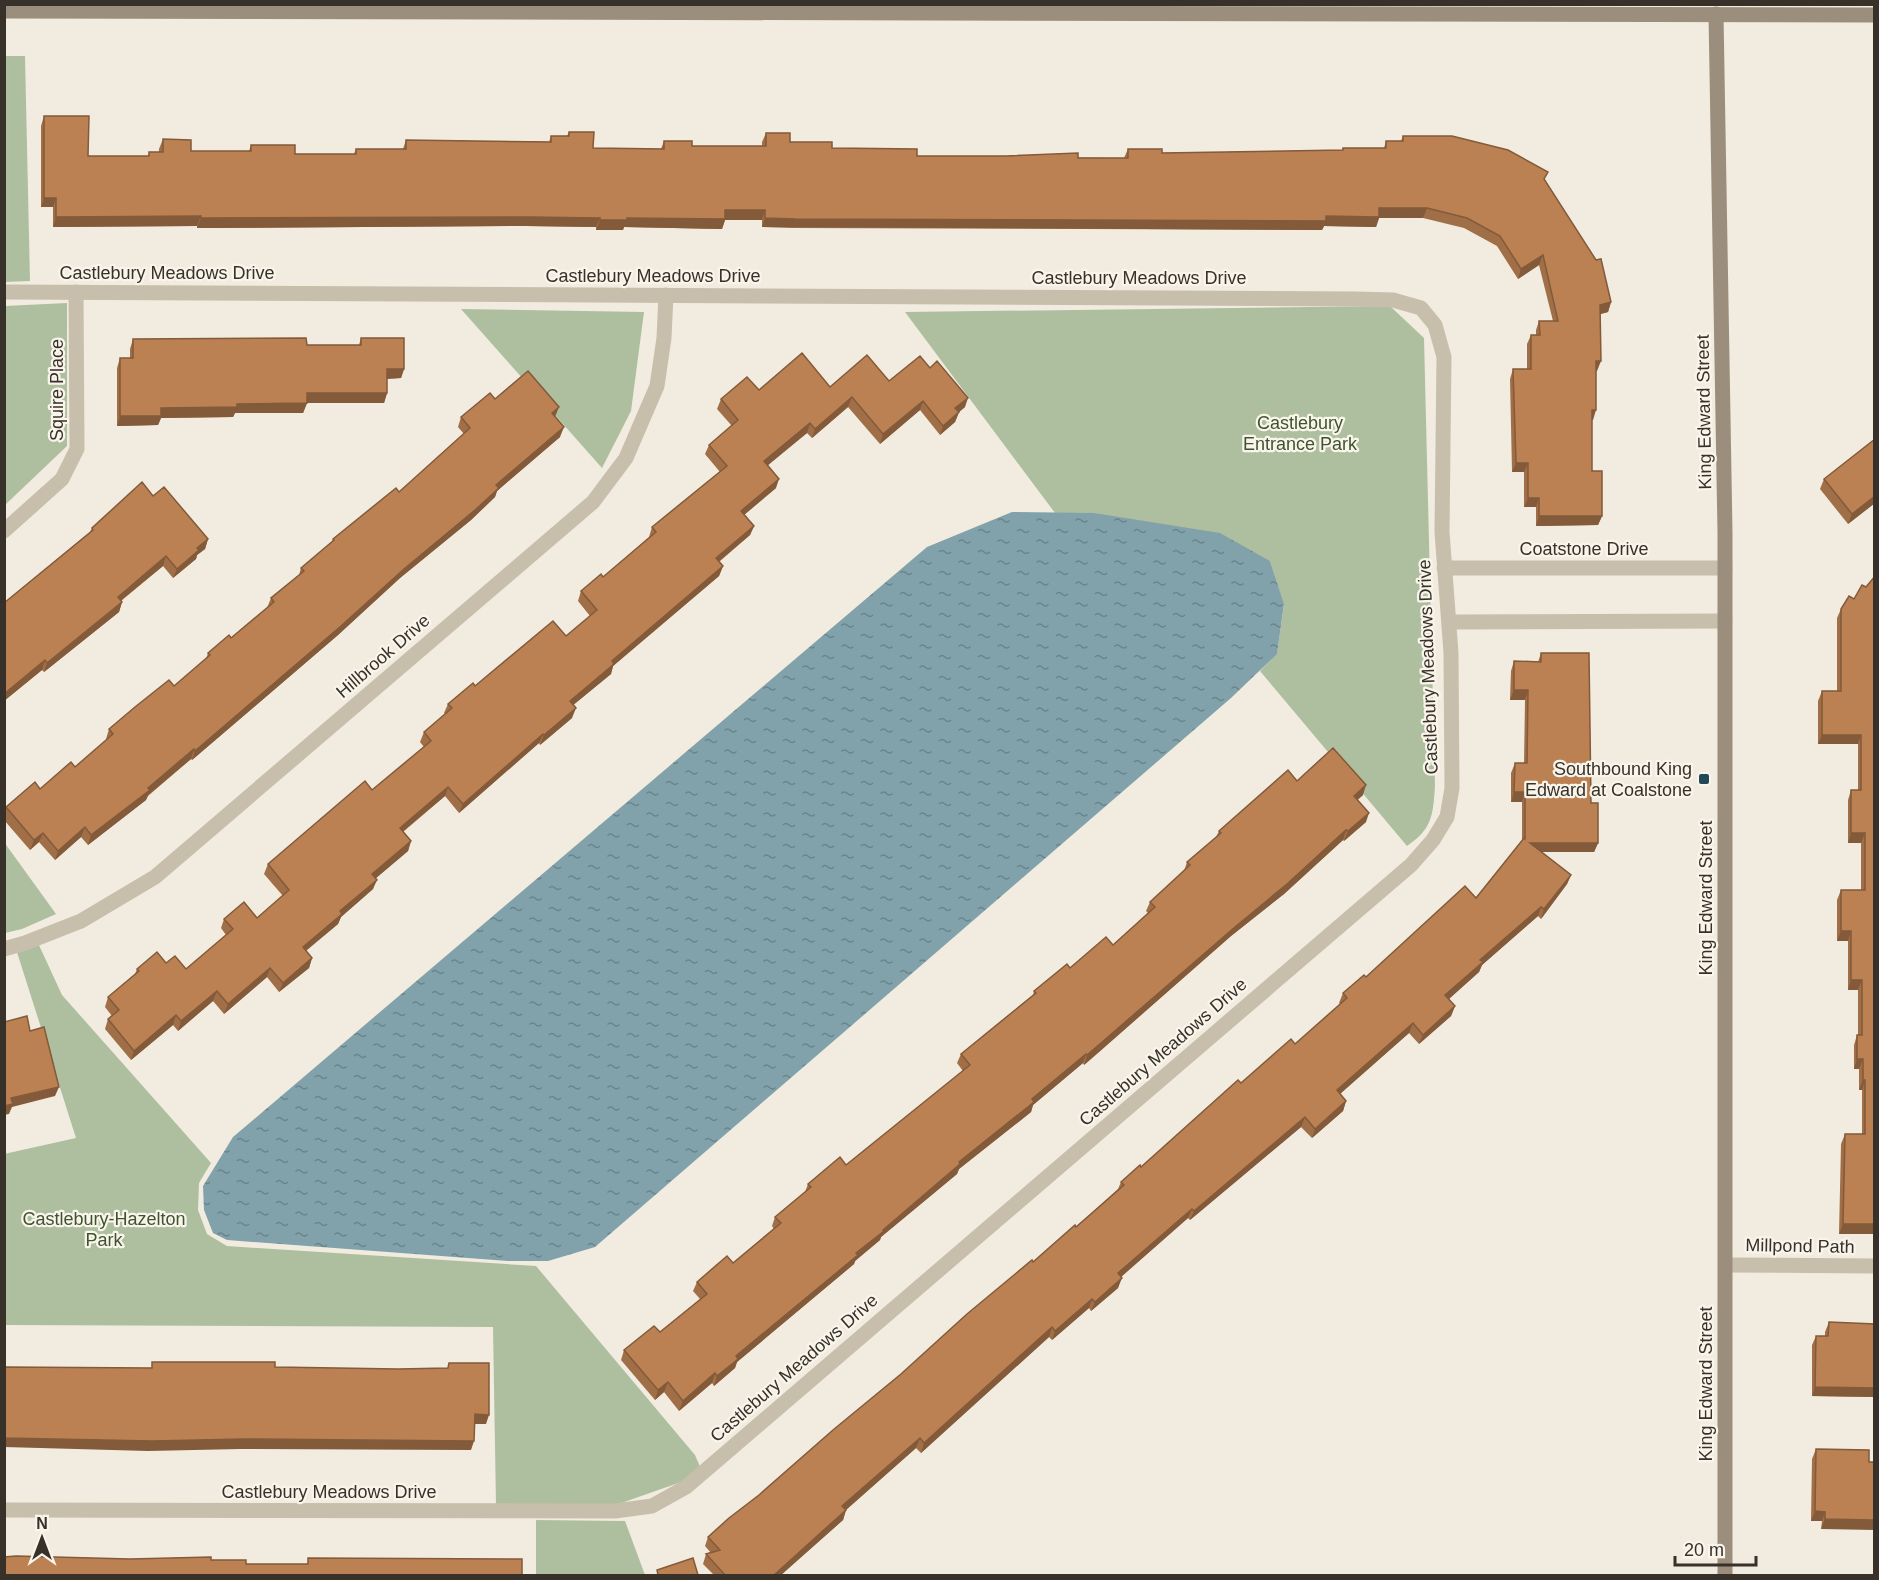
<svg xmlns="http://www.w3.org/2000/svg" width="1879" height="1580" viewBox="0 0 1879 1580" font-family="Arial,sans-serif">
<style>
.park{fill:#aebfa0}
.water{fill:url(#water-ripples)}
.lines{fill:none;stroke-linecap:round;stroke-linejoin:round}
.street{stroke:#c8beac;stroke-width:15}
.secondary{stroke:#9c8e7d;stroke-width:15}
.wall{fill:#a16f47}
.shaded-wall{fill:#835a3a}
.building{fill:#bb8153;stroke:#835a3a;stroke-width:1.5}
.poi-dot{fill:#234855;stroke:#f9f5eb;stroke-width:2}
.labels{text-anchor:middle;stroke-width:4.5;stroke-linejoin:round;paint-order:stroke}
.street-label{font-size:18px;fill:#37312a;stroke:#f9f5eb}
.park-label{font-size:18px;fill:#3f5330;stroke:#f9f5eb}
.poi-label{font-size:18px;fill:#37312a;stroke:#f9f5eb;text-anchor:end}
</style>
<defs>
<pattern id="water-ripples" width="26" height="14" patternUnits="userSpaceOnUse" patternTransform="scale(1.5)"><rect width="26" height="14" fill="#81a1ab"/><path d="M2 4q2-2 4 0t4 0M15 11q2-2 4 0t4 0" fill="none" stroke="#6a848b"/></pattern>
</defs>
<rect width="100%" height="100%" fill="#f1ecdf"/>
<g class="park">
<path d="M5 56H25L30 281 5 282Z"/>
<path d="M67 303V446L5 505V306Z"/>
<path d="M1390 306 1424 338 1435 786C1433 816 1432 829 1407 846L1260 671 1277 653 1284 605 1270 561 1094 513H1055L905 312Z"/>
<path d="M461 309 644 312 631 411 602 468Z"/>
<path d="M4 842 56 914 22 929 5 933Z"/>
<path d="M38 943 62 995 211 1163 199 1183 198 1210 207 1234 227 1246 536 1266 695 1455 701 1469 684 1481 610 1507 496 1505 493 1327 5 1325 4 1154 76 1138 16 949Z"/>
<path d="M536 1520 625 1521 645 1575H536Z"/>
</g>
<path class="water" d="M1012 512 1094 513 1220 533 1270 561 1284 604 1277 654 1231 698 595 1247 548 1261H508L227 1240 213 1233 204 1210 203 1186 233 1137 927 547Z"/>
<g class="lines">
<g class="street">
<path d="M4 292 1355 299 1393 300 1421 308 1435 325 1444 357 1442 532 1451 653 1452 788 1447 817 1433 840 1411 865 686 1487 652 1506 615 1511 4 1510"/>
<path d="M4 531 62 479 77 449 76 292"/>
<path d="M1444 568H1725"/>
<path d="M1450 622 1725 621"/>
<path d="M4 949 25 943 81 921 155 877 593 502 626 458 657 386 664 338 666 295"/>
<path d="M1726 1265 1874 1266"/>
</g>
<g class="secondary">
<path d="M4 11 1874 15"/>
<path d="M1716 14 1725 533V1576"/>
</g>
</g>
<g class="wall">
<path d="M44 116 88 156H148L149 152H159V149L163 139 191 151H249L251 145 295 154H354L356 149H403L406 140 549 142 551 136H567L569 132 593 148 661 149 664 141 692 146H762V142L766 133 790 142 832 148 917 156 1124 158 1128 149 1162 153 1342 150 1343 148H1384L1386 141H1401L1403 136 1545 180 1611 302 1608 312 1600 314 1597 371H1596L1593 420H1592V471L1602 516 1598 525 1536 526V507H1524V472H1512L1510 379 1513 369H1527V344L1531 335H1536V330L1539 321H1553L1539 265 1518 279 1497 246 1464 228 1423 218H1379L1376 227 1324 226 1322 230 792 228 762 227V220H725L722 229 624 227 623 230H596V227L526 226 197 228V226L53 227V207H41V126Z"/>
<path d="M361 338 404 369 401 378 387 379V393L384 403H307L303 413H235L233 417 161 418 158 425 117 426V368L120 358H130V349L133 339 307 345H359Z"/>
<path d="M889 381 965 407 959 412 955 422 940 435 920 410 880 444 848 407 812 438 807 433 767 465 776 488 744 515 754 526 750 535 719 562 723 566 719 576 613 666 611 674 573 705 572 718 540 745 539 743 459 813 445 796 403 832 411 841 408 851 376 878 373 889 341 917 338 924 306 951 312 958 309 968 279 992 267 977 224 1014 213 1001 178 1031 173 1025 131 1060 105 1029 108 1019 112 1016 105 1007 108 997 135 974 137 969 166 963 186 969 226 935 221 928 224 919 257 918 283 896 264 874 268 864 372 790 424 747 420 742 424 732 445 714 444 713 448 704 475 686 566 636 590 616 578 601 581 591 603 577 649 537 652 527 720 472 705 454 709 445 732 426 717 409 721 399 759 390 830 387Z"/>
<path d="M495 399 555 417 560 437 497 491 495 497 471 520 400 578 338 635 192 760 191 759 148 796 146 800 88 845 81 837 55 860 39 842 30 850 4 820V810L6 807 40 789 75 767 107 740 106 739 109 729 174 686 206 659 208 653 231 638 267 608 271 598 299 575 301 568 332 542 333 539 399 492 464 434 458 427 461 417Z"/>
<path d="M1875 439V503L1848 524 1820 489 1824 479Z"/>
<path d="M153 496 208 539 205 549 197 555 196 559 173 578 163 566 121 601 122 602 119 612 44 672 42 670 4 701V603L90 532 92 528Z"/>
<path d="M1862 585 1875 1234H1839L1841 1144 1845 1134H1862V1090H1859V1069H1854V1045L1857 1035H1858V990H1848V941H1837V900L1841 890H1861V843H1848V800L1851 790H1858V744H1818V701L1822 691H1837V618L1841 609 1854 599Z"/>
<path d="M1541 653 1591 803 1598 843 1594 852H1542L1571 875 1567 884 1541 919 1538 916 1482 965 1479 972 1449 999 1455 1006 1451 1016 1419 1044 1409 1033 1340 1094 1346 1101 1343 1111 1312 1138 1301 1127 1190 1220 1188 1218 1121 1277 1118 1288 1091 1311 1089 1308 1052 1340 1049 1337 921 1453 916 1448 846 1510 843 1520 781 1575H714L703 1564 706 1554 711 1553 705 1546 708 1537 759 1495 1033 1262 1076 1227 1118 1189 1121 1182 1141 1167 1241 1083 1295 1044 1340 1004 1339 1003 1343 993 1476 898 1522 840V802H1511V773L1515 763H1524L1525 700H1510L1511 671 1514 661 1538 662Z"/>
<path d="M1297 781 1363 795 1357 800 1366 822 1344 841 1343 840 1284 894 1231 936 1098 1053 1084 1065 1083 1063 1033 1105 1031 1112 959 1169 957 1174 881 1237 880 1240 855 1261 854 1264 737 1362 735 1368 714 1386 712 1383 679 1411 664 1392 655 1400 621 1360 624 1350 660 1332 700 1299 693 1291 697 1282 733 1263 774 1229 772 1226 775 1217 805 1192 808 1184 846 1165 963 1071 957 1063 961 1054 1033 995 1034 991 1070 968 1113 945 1148 913 1146 911 1150 902 1184 871 1187 862 1216 837 1219 831Z"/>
<path d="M1829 1322 1875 1324V1397L1812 1396V1345L1816 1336H1825V1332Z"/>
<path d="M1816 1449 1869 1450 1821 1529 1822 1521H1811L1812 1459Z"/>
</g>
<g class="shaded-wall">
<path d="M44 198H56L53 207H41Z"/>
<path d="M1379 208H1427L1423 218H1379L1376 227 1324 226 1322 230 762 227 765 218 1326 216Z"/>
<path d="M725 210H765L762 220H725L722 229 624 227 623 230H596L600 220Z"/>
<path d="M201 216 197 226 53 227 56 217Z"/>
<path d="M529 217 600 218 596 227 526 226 197 228 201 218Z"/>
<path d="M1543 255 1539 265 1518 279 1521 269Z"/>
<path d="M1611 302 1608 312 1597 315 1600 305Z"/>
<path d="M1596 361H1601L1597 371H1593Z"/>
<path d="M387 369H404L401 378 383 379Z"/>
<path d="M307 393H387L384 403H303Z"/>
<path d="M852 397 848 407 812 438 815 429Z"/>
<path d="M968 398 965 407 952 418 955 408Z"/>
<path d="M923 401 920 410 880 444 883 434Z"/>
<path d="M307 403 303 413H235L233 417 161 418 158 425 117 426 120 416 161 408 237 404Z"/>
<path d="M559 407 555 417 552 413Z"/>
<path d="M1592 410H1596L1593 420H1588Z"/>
<path d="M959 412 955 422 940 435 943 426Z"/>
<path d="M810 423 807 433 761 471 764 461Z"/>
<path d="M564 427 560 437 497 491 495 497 471 520 400 578 338 635 192 760 195 751 496 485Z"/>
<path d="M1516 463H1528L1524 472H1512Z"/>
<path d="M779 479 776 488 738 520 741 511Z"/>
<path d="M1875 496V503L1848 524 1852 514Z"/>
<path d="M1528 498H1539L1536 507H1524Z"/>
<path d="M1539 516H1602L1598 525 1536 526Z"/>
<path d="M754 526 750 535 712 567 716 558Z"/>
<path d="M208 539 205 549 197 555 196 559 173 578 177 569 197 548Z"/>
<path d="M166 556 163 566 114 606 118 597Z"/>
<path d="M723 566 719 576 613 666 611 674 566 711 570 701 612 661Z"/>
<path d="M122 602 119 612 44 672 47 663Z"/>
<path d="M45 660 42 670 4 701V694Z"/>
<path d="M1514 690H1528L1525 700H1510Z"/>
<path d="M576 708 572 718 540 745 544 735Z"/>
<path d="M543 734 539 743 459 813 463 804Z"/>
<path d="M1822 735H1861L1858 744H1818Z"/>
<path d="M194 749 191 759 148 795 146 800 88 845 91 835Z"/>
<path d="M1366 785 1363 795 1351 806 1354 796Z"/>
<path d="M448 787 445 796 396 837 400 828Z"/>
<path d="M1514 792H1525L1522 802H1511Z"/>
<path d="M1369 813 1366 822 1344 841 1348 831Z"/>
<path d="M85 827 81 837 55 860 58 851Z"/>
<path d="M1346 830 1343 840 1284 894 1231 936 1084 1065 1087 1055Z"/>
<path d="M43 833 39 842 30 850 34 840Z"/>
<path d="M1851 833H1865L1861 843H1848Z"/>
<path d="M411 841 408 851 369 884 372 874Z"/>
<path d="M1530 843H1598L1594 852H1526Z"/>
<path d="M1571 875 1567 884 1541 919 1544 909Z"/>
<path d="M377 880 373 889 341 917 338 924 299 956 303 947 340 911Z"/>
<path d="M1541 907 1538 916 1482 965 1479 972 1442 1005 1445 995 1480 960Z"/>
<path d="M1841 931H1851L1848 941H1837Z"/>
<path d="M312 958 309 968 279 992 283 983Z"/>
<path d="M270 968 267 977 224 1014 228 1004Z"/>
<path d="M1851 980H1862L1858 990H1848Z"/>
<path d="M217 991 213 1001 178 1031 181 1021Z"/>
<path d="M1455 1006 1451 1016 1419 1044 1423 1035Z"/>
<path d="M176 1015 173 1025 131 1060 134 1051Z"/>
<path d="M1413 1023 1409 1033 1333 1100 1337 1090Z"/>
<path d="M1086 1054 1083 1063 1033 1105 1031 1112 959 1169 957 1174 881 1237 880 1240 855 1261 854 1264 737 1362 735 1368 714 1386 717 1376 736 1356 856 1253 1032 1099Z"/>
<path d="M1857 1059H1863L1859 1069H1854Z"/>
<path d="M1863 1080H1865L1862 1090H1859Z"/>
<path d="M59 1087 55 1096 12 1107 9 1114 4 1115V1106L11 1098Z"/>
<path d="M1346 1101 1343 1111 1312 1138 1315 1129Z"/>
<path d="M1305 1117 1301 1127 1190 1220 1194 1211Z"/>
<path d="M1192 1209 1188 1218 1114 1283 1118 1273Z"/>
<path d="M1843 1224H1875V1234H1839Z"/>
<path d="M1122 1278 1118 1288 1091 1311 1095 1302Z"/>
<path d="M1092 1299 1089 1308 1052 1340 1055 1331Z"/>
<path d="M1052 1327 1049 1337 921 1453 924 1443Z"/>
<path d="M715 1373 712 1383 679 1411 683 1401Z"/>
<path d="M668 1382 664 1392 655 1400 658 1390Z"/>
<path d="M1815 1387 1875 1388V1397L1812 1396Z"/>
<path d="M475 1414 489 1415 486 1424H471Z"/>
<path d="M4 1438 244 1439 474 1441 471 1450 240 1449 148 1451 4 1447Z"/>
<path d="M920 1438 916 1448 839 1516 842 1506Z"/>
<path d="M846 1510 843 1520 781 1575H774Z"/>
<path d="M1815 1511 1825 1512 1822 1521H1811Z"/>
<path d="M1825 1519 1875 1520V1530L1821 1529Z"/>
</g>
<g class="building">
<path d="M44 116H89L88 156H149V152H163V139L191 140V151H251V145H295V154H356V149H406V140L551 142V136H569V132H594L593 148 664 149V141H692V146H766V133H790V142H832V148L917 149V156H1006L1078 153V158H1128V149H1162V153L1343 150V148H1386V141H1403V136H1452L1508 150 1548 172 1544 179 1596 260 1601 259 1611 302 1600 305 1601 361H1596V410H1592V471H1602V516H1539V498H1528V463H1516L1513 369H1531V335H1540L1539 321H1558L1543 255 1521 269 1500 236 1467 218 1427 208H1379V217L1326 216V221L795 219 765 218V210H725V219L627 218V220H600V218L529 217 201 218V216L56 217V198H44Z"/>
<path d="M306 338 307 345H361V338H404V369H387V393H307V403L237 404V407L161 408V416H120V358H133V339Z"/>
<path d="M802 353 830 387 867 355 889 381 920 356 930 368 937 361 968 398 955 408 959 412 943 426 923 401 883 434 852 397 815 429 810 423 764 461 779 479 741 511 754 526 716 558 723 566 612 661 614 664 570 701 576 708 544 735 543 734 463 804 448 787 400 828 411 841 372 874 377 880 340 911 342 914 303 947 312 958 283 983 270 968 228 1004 217 991 181 1021 176 1015 134 1051 108 1019 119 1010 108 997 139 971 137 969 157 952 166 963 175 956 186 969 233 929 224 919 244 902 257 918 289 890 268 864 365 781 372 790 431 741 424 732 452 708 448 704 473 683 475 686 553 621 566 636 597 610 581 591 601 574 603 577 656 532 652 527 727 466 709 445 738 420 721 399 747 377 759 390Z"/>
<path d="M528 371 559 407 552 413 564 427 496 485 499 488 475 510 404 569 341 626 195 751 194 749 148 788 150 790 91 835 85 827 58 851 43 833 34 840 6 807 35 782 40 789 71 762 75 767 113 734 109 729 135 707 169 680 174 686 210 655 208 653 229 635 231 638 274 602 271 598 304 571 301 568 334 540 333 539 396 488 399 492 470 428 461 417 490 393 495 399Z"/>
<path d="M1875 439V496L1852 514 1824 479Z"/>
<path d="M142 482 153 496 164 487 208 539 197 548 199 550 177 569 166 556 118 597 122 602 47 663 45 660 4 694V603L93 530 92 528Z"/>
<path d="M1875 576V1224H1843L1845 1134H1865V1080H1863V1059H1857V1035H1862V980H1851V931H1841V890H1865V833H1851V790H1861V735H1822V691H1841V609L1849 596 1854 599 1862 585 1866 587Z"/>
<path d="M1541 653H1589L1591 803H1598V843H1530L1571 875 1544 909 1541 907 1480 960 1483 962 1445 995 1455 1006 1423 1035 1413 1023 1337 1090 1346 1101 1315 1129 1305 1117 1194 1211 1192 1209 1118 1273 1122 1278 1095 1302 1092 1299 1055 1331 1052 1327 924 1443 920 1438 842 1506 846 1510 774 1575H725L706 1554 720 1550 708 1537 729 1518 759 1495 833 1430 901 1374 967 1314 1032 1260 1033 1262 1075 1225 1076 1227 1124 1185 1121 1182 1140 1165 1141 1167 1238 1080 1241 1083 1291 1039 1295 1044 1347 998 1343 993 1364 975 1366 977 1465 886 1476 898 1524 838 1525 839V792H1514L1515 763H1527L1528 690H1514V661L1541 662Z"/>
<path d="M1333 748 1366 785 1354 796 1369 813 1348 831 1346 830 1287 884 1235 927 1101 1043 1087 1055 1086 1054 1032 1099 1034 1102 959 1162 960 1164 883 1230 884 1231 856 1253 858 1255 736 1356 738 1359 717 1376 715 1373 683 1401 668 1382 658 1390 624 1350 654 1326 660 1332 707 1294 697 1282 727 1256 733 1263 781 1223 775 1217 811 1187 808 1184 840 1157 846 1165 970 1065 961 1054 1036 993 1034 991 1067 964 1070 968 1106 937 1113 945 1155 907 1150 902 1190 865 1187 862 1221 833 1219 831 1288 770 1297 781Z"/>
<path d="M27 1016 30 1031 44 1027 59 1087 11 1098 13 1104 4 1106V1022Z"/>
<path d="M1829 1322 1875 1324V1388L1815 1387 1816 1336H1828Z"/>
<path d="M152 1362H275V1367L398 1369 448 1368 449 1363H489V1415L475 1414 474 1441 244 1439 152 1441 4 1438V1367L152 1368Z"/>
<path d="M1816 1449 1869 1450V1462H1875V1520L1825 1519V1512L1815 1511Z"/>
<path d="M16 1556 130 1559 211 1557V1560H246V1564H308V1558L522 1559V1575H4V1557Z"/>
<path d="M693 1558 698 1575H658L657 1570Z"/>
</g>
<rect class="poi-dot" x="1698" y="773" width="12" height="12" rx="3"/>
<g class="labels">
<g class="street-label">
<text x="167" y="279">Castlebury Meadows Drive</text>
<text x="653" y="282">Castlebury Meadows Drive</text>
<text x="1139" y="284">Castlebury Meadows Drive</text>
<text transform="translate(57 390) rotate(-90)" y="6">Squire Place</text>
<text transform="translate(1704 412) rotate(-91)" y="6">King Edward Street</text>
<text x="1584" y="555">Coatstone Drive</text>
<text transform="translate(383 656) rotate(-41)" y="6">Hillbrook Drive</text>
<text transform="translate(1428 667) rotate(-92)" y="6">Castlebury Meadows Drive</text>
<text transform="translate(1706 898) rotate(-90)" y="6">King Edward Street</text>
<text transform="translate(1163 1052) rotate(-41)" y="6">Castlebury Meadows Drive</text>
<text transform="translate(1800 1246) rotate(1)" y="6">Millpond Path</text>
<text transform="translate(794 1368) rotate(-41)" y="6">Castlebury Meadows Drive</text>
<text transform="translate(1706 1384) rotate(-90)" y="6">King Edward Street</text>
<text x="329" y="1498">Castlebury Meadows Drive</text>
</g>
<g class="park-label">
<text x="1300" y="429">Castlebury<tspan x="1300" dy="21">Entrance Park</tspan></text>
<text x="104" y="1225">Castlebury-Hazelton<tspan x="104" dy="21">Park</tspan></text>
</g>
<g class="poi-label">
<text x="1692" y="775">Southbound King<tspan x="1692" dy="21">Edward at Coalstone</tspan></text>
</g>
</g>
<rect width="1879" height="1580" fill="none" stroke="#37312a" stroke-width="12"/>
<g transform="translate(42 1538)" stroke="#f9f5eb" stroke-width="4.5" paint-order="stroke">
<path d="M0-4.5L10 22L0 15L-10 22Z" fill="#37312a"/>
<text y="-9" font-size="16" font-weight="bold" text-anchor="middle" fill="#37312a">N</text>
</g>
<path d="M1675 1556v9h81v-9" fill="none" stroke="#37312a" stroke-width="3"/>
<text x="1684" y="1556" font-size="18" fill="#37312a" stroke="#f9f5eb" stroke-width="4.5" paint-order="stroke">20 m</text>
</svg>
